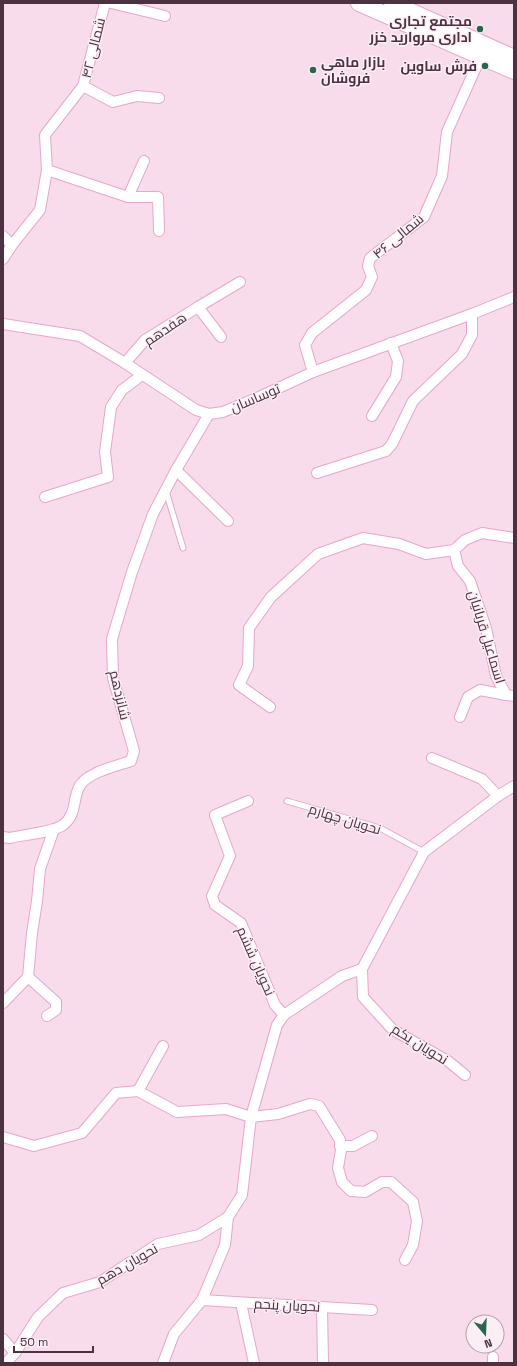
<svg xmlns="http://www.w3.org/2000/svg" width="517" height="1366" viewBox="0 0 517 1366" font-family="'Space Grotesk',Cairo,sans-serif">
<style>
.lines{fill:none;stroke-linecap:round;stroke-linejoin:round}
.service-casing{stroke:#e7a6cb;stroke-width:7}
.minor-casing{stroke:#e7a6cb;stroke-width:12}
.primary-casing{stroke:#e7a6cb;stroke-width:18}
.service{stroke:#fff;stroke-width:5}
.minor{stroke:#fff;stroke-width:10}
.primary{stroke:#fff;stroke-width:16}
.poi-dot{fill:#2c654d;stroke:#fceef5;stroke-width:1.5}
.labels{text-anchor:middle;stroke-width:3;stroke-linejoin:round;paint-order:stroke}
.poi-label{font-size:14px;font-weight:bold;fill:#4c3141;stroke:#fceef5;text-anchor:end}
.street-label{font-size:14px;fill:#4c3141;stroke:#fceef5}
</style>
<rect width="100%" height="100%" fill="#f8dceb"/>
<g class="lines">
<defs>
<g id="service">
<path d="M166 491 183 548"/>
<path d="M287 801 380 828 424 852"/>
</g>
<g id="minor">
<path d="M111 3 165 16"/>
<path d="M83 86 113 102 137 96 159 98"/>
<path d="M47 170 128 197H158L159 231"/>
<path d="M128 197 144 161"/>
<path d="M3 236 12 245"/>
<path d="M3 259 12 245 40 210 47 170 45 135 83 86 105 3"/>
<path d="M198 307 240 282"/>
<path d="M3 324 80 336 125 363 196 410 209 414 223 412 259 397 313 372 472 314 514 297"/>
<path d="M125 363 145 340 198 307 221 337"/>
<path d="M313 372 305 345 312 333 366 290 372 277 368 266 370 258 424 217 442 176 447 132 481 56"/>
<path d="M372 416 396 377 398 361 391 343"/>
<path d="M176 470 228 521"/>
<path d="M317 473 386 451 392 444 413 401 462 354 472 335V314"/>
<path d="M45 497 108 477 105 452 111 407 122 390 142 375"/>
<path d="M454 550 458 566 470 581 486 628 496 676 506 695 514 696"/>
<path d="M270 707 239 685 248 666 249 628 271 597 318 554 363 538 399 544 426 554 454 550 465 540 482 533 514 538"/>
<path d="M460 717 468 697 480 690 506 695"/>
<path d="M432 758 482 779 498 796"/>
<path d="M248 801 215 815 230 856 212 896 215 905 241 923 275 1005 284 1015"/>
<path d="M3 837 10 838C22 835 54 832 63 825 78 814 72 795 81 784 90 772 116 766 131 761L134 751 113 678 112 639 132 572 153 514 176 470 209 414"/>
<path d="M362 969 363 997 393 1030 448 1061 465 1075"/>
<path d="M28 977 56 1002V1010L47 1016"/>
<path d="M3 1003 28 977 32 933 37 901 40 869 54 829"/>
<path d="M138 1091 163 1046"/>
<path d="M3 1137 34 1146 82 1133 116 1093 138 1091 177 1112 226 1109 251 1117 278 1114 310 1104 319 1106 340 1140 341 1150 338 1168 342 1182 351 1191 365 1192 382 1182H391L413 1202 417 1221 413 1245 405 1260"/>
<path d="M340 1146H353L372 1136"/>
<path d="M202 1300 372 1310"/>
<path d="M241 1303 254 1363"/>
<path d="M322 1307 323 1363"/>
<path d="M3 1339 15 1353"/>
<path d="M493 1357V1363"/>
<path d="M6 1363 15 1353 38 1317 63 1293 100 1282 158 1244 199 1235 228 1217"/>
<path d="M163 1363 174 1334 202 1300 225 1245 228 1217 242 1195 251 1117 277 1025 284 1015 342 976 362 969 424 852 498 796 514 786"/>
</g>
<g id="primary">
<path d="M359 3 514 71"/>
<path d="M392 3 514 58"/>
</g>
</defs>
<use href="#service" class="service-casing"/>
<use href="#minor" class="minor-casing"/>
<use href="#primary" class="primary-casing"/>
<use href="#service" class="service"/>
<use href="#minor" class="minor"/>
<use href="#primary" class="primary"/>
</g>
<g class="poi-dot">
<circle cx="480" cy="29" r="4"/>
<circle cx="485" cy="66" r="4"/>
<circle cx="313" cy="70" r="4"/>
</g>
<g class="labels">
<g class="poi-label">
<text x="472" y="26">مجتمع تجاری<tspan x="472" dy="16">اداری مروارید خزر</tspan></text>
<text x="321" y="67" text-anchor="start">بازار ماهی<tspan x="321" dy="16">فروشان</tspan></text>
<text x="477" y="71">فرش ساوین</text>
</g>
<g class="street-label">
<text transform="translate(93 48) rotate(-76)" y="5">شمالی ۴۲</text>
<text transform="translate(398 236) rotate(-40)" y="5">شمالی ۴۶</text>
<text transform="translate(165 329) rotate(-34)" y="5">هفدهم</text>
<text transform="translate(255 398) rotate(-23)" y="5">توساسان</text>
<text transform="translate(487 637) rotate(73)" y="5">اسماعیل قربانیان</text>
<text transform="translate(120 695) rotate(77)" y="5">شانزدهم</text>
<text transform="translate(345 819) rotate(17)" y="5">نحویان چهارم</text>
<text transform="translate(256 961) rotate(66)" y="5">نحویان ششم</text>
<text transform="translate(420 1044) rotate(32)" y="5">نحویان یکم</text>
<text transform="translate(127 1264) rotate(-30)" y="5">نحویان دهم</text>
<text transform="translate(287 1305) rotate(3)" y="5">نحویان پنجم</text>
</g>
</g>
<rect width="517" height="1366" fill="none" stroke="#4c3141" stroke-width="8"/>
<g transform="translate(485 1334) rotate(161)"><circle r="19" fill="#fceef5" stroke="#b6a2ad"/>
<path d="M0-3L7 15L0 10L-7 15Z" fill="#2c654d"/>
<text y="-6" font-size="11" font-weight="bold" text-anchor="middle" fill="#4c3141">N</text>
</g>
<path d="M14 1346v6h79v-6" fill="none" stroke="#4c3141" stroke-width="2"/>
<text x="20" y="1346" font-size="12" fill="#4c3141" stroke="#fceef5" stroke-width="3" paint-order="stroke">50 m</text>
</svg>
